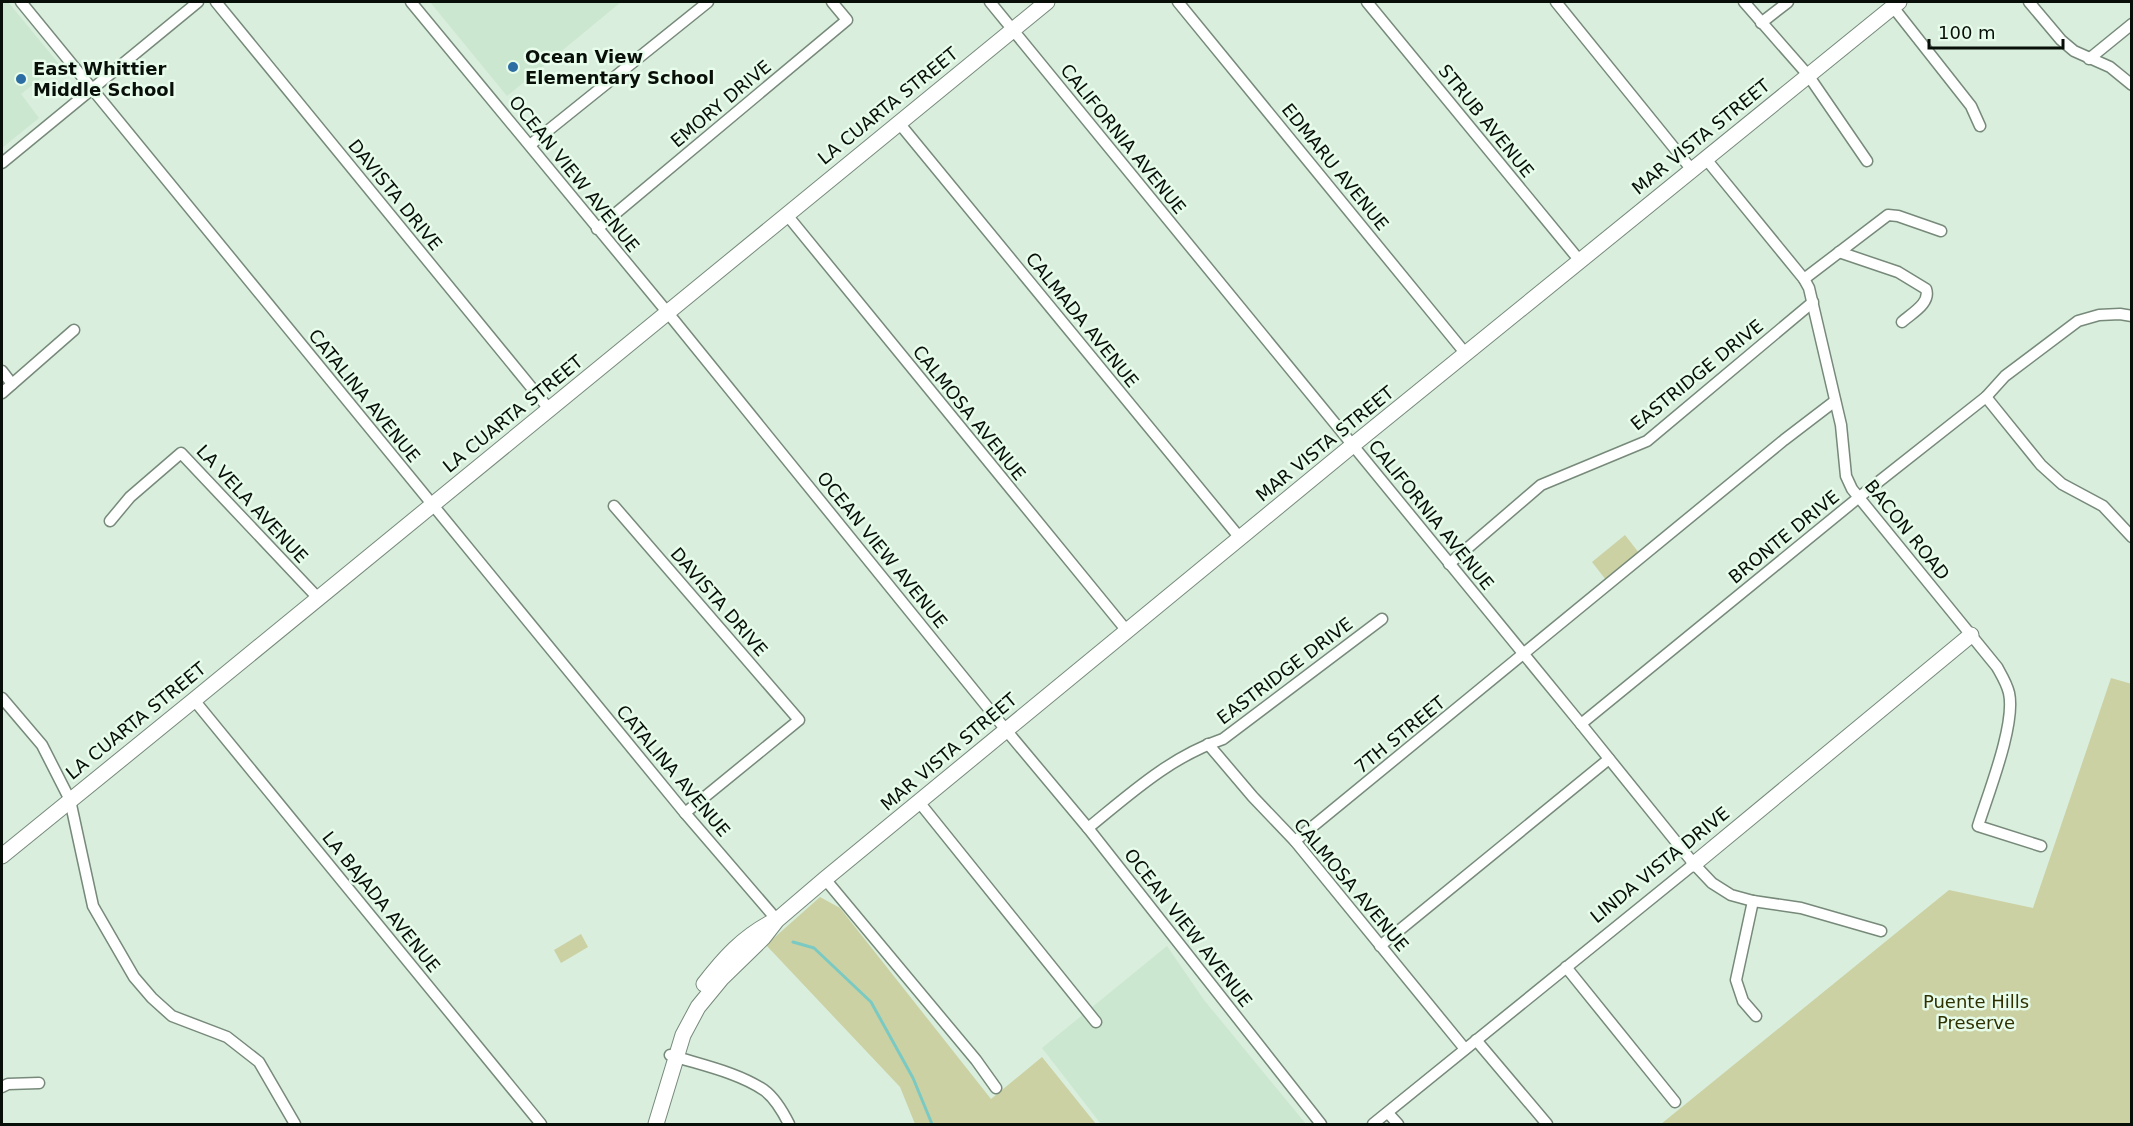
<svg xmlns="http://www.w3.org/2000/svg" width="2133" height="1126" viewBox="0 0 2133 1126" font-family="'DejaVu Sans',sans-serif">
<style>
.built{fill:#cbe7d0}
.green{fill:#ccd1a3}
.lines{fill:none;stroke-linecap:round;stroke-linejoin:round}
.stream{stroke:#7acac3;stroke-width:3}
.street-casing{stroke:#778a7a;stroke-width:13}
.secondary-casing{stroke:#778a7a;stroke-width:17}
.street{stroke:#fff;stroke-width:10}
.secondary{stroke:#fff;stroke-width:15}
.poi-dot{fill:#2c6da3;stroke:#e7fcea;stroke-width:2}
.labels{text-anchor:middle;stroke-width:5;stroke-linejoin:round;paint-order:stroke}
.poi-label{font-size:18px;font-weight:bold;fill:#080f09;stroke:#e7fcea;text-anchor:start}
.street-label{font-size:18px;fill:#080f09;stroke:#e7fcea}
.park-label{font-size:18px;fill:#2f3101;stroke:#e7fcea}
</style>
<rect width="100%" height="100%" fill="#d9eedd"/>
<g class="built">
<path d="M2 2H8L59 64 21 94 39 118 2 148Z"/>
<path d="M430 2H621L507 96Z"/>
<path d="M1167 946 1204 1000 1306 1124H1101L1042 1048Z"/>
</g>
<g class="green">
<path d="M1625 535 1639 553 1606 580 1592 562Z"/>
<path d="M2111 678 2132 684 2131 1124H1661L1949 890 2033 908Z"/>
<path d="M820 897 840 908 991 1099 1042 1057 1096 1124H915L900 1087 766 945Z"/>
<path d="M581 934 588 947 561 963 554 950Z"/>
</g>
<g class="lines">
<path class="stream" d="M793 942 814 948 871 1002 913 1078 932 1124"/>
<defs>
<g id="street">
<path d="M21 2 685 813 777 920"/>
<path d="M216 2 549 409"/>
<path d="M411 2 668 313 1006 730 1088 828 1321 1124"/>
<path d="M990 2 1581 724 1694 864 1712 883 1731 895 1753 901 1801 908 1881 931"/>
<path d="M1178 2 1466 354"/>
<path d="M1367 2 1580 261"/>
<path d="M1556 2 1692 170"/>
<path d="M1744 2 1808 75 1867 161"/>
<path d="M2029 2 2061 40 2074 51 2110 67 2132 85"/>
<path d="M1893 7 1971 106 1980 126"/>
<path d="M1761 23 1788 2"/>
<path d="M2089 59 2132 24"/>
<path d="M899 123 1240 538"/>
<path d="M530 145 708 2"/>
<path d="M1706 159 1804 279 1809 288 1841 425 1846 476 1852 489 1997 667C2002 676 2007 684 2009 693 2016 724 1988 794 1978 826L2041 846"/>
<path d="M2 163 198 2"/>
<path d="M787 215 1127 631"/>
<path d="M597 229 847 20 832 2"/>
<path d="M1839 252 1898 272 1926 289C1931 303 1912 313 1902 322"/>
<path d="M1804 279 1888 215 1898 216 1941 231"/>
<path d="M2 371 12 384"/>
<path d="M2 393 74 330"/>
<path d="M1986 397 2041 465 2062 484 2103 506 2132 537"/>
<path d="M614 506 799 720 685 813"/>
<path d="M110 521 130 497 181 453 318 598"/>
<path d="M1449 564 1541 485 1647 441 1813 302"/>
<path d="M2 698 42 745 70 800 93 906 134 977 152 998 172 1016 227 1037 259 1062 295 1124"/>
<path d="M194 700 541 1124"/>
<path d="M1581 724 1858 498 1986 397 2005 376 2078 321 2099 315 2120 314 2132 316"/>
<path d="M1208 744 1253 797 1295 841 1465 1049"/>
<path d="M919 802 1096 1022"/>
<path d="M1088 828C1131 793 1170 757 1223 739L1382 619"/>
<path d="M1295 841 1784 440 1835 401"/>
<path d="M825 879 976 1060 996 1088"/>
<path d="M1753 901 1736 980 1743 1001 1756 1016"/>
<path d="M1380 946 1609 759"/>
<path d="M1566 967 1675 1102"/>
<path d="M1476 1040 1547 1124"/>
<path d="M670 1055C701 1065 737 1072 764 1090 775 1098 783 1112 789 1124"/>
<path d="M2 1087 8 1084 39 1083"/>
<path d="M1388 1113 1398 1124"/>
<path d="M1373 1124 1694 864"/>
</g>
<g id="secondary">
<path d="M2 856 194 700 1047 2"/>
<path d="M1694 864 1971 635"/>
<path d="M704 984C724 958 743 937 772 922"/>
<path d="M656 1124 683 1035 698 1007 721 979 763 938 777 920 825 879 1353 445 1899 2"/>
</g>
</defs>
<use href="#street" class="street-casing"/>
<use href="#secondary" class="secondary-casing"/>
<use href="#street" class="street"/>
<use href="#secondary" class="secondary"/>
</g>
<g class="poi-dot">
<circle cx="513" cy="67" r="6"/>
<circle cx="21" cy="79" r="6"/>
</g>
<g class="labels">
<g class="poi-label">
<text x="525" y="63">Ocean View<tspan x="525" dy="21">Elementary School</tspan></text>
<text x="33" y="75">East Whittier<tspan x="33" dy="21">Middle School</tspan></text>
</g>
<g class="street-label">
<text transform="translate(721 104) rotate(-40)" y="6">EMORY DRIVE</text>
<text transform="translate(888 106) rotate(-39)" y="6">LA CUARTA STREET</text>
<text transform="translate(1486 121) rotate(51)" y="6">STRUB AVENUE</text>
<text transform="translate(1701 137) rotate(-39)" y="6">MAR VISTA STREET</text>
<text transform="translate(1123 139) rotate(51)" y="6">CALIFORNIA AVENUE</text>
<text transform="translate(1335 167) rotate(51)" y="6">EDMARU AVENUE</text>
<text transform="translate(574 174) rotate(51)" y="6">OCEAN VIEW AVENUE</text>
<text transform="translate(395 195) rotate(51)" y="6">DAVISTA DRIVE</text>
<text transform="translate(1082 320) rotate(51)" y="6">CALMADA AVENUE</text>
<text transform="translate(1697 375) rotate(-39)" y="6">EASTRIDGE DRIVE</text>
<text transform="translate(364 396) rotate(51)" y="6">CATALINA AVENUE</text>
<text transform="translate(969 413) rotate(51)" y="6">CALMOSA AVENUE</text>
<text transform="translate(513 414) rotate(-39)" y="6">LA CUARTA STREET</text>
<text transform="translate(1325 444) rotate(-39)" y="6">MAR VISTA STREET</text>
<text transform="translate(252 504) rotate(47)" y="6">LA VELA AVENUE</text>
<text transform="translate(1431 515) rotate(51)" y="6">CALIFORNIA AVENUE</text>
<text transform="translate(1907 530) rotate(51)" y="6">BACON ROAD</text>
<text transform="translate(1784 537) rotate(-39)" y="6">BRONTE DRIVE</text>
<text transform="translate(882 550) rotate(51)" y="6">OCEAN VIEW AVENUE</text>
<text transform="translate(719 602) rotate(49)" y="6">DAVISTA DRIVE</text>
<text transform="translate(1285 671) rotate(-37)" y="6">EASTRIDGE DRIVE</text>
<text transform="translate(136 721) rotate(-39)" y="6">LA CUARTA STREET</text>
<text transform="translate(1400 735) rotate(-39)" y="6">7TH STREET</text>
<text transform="translate(949 752) rotate(-40)" y="6">MAR VISTA STREET</text>
<text transform="translate(673 771) rotate(50)" y="6">CATALINA AVENUE</text>
<text transform="translate(1660 865) rotate(-39)" y="6">LINDA VISTA DRIVE</text>
<text transform="translate(1351 885) rotate(50)" y="6">CALMOSA AVENUE</text>
<text transform="translate(381 902) rotate(51)" y="6">LA BAJADA AVENUE</text>
<text transform="translate(1188 928) rotate(52)" y="6">OCEAN VIEW AVENUE</text>
</g>
<g class="park-label">
<text x="1976" y="1008">Puente Hills<tspan x="1976" dy="21">Preserve</tspan></text>
</g>
</g>
<rect width="2133" height="1126" fill="none" stroke="#080f09" stroke-width="6"/>
<path d="M1929 39v9h134v-9" fill="none" stroke="#080f09" stroke-width="3"/>
<text x="1938" y="39" font-size="18" fill="#080f09" stroke="#e7fcea" stroke-width="4.5" paint-order="stroke">100 m</text>
</svg>
